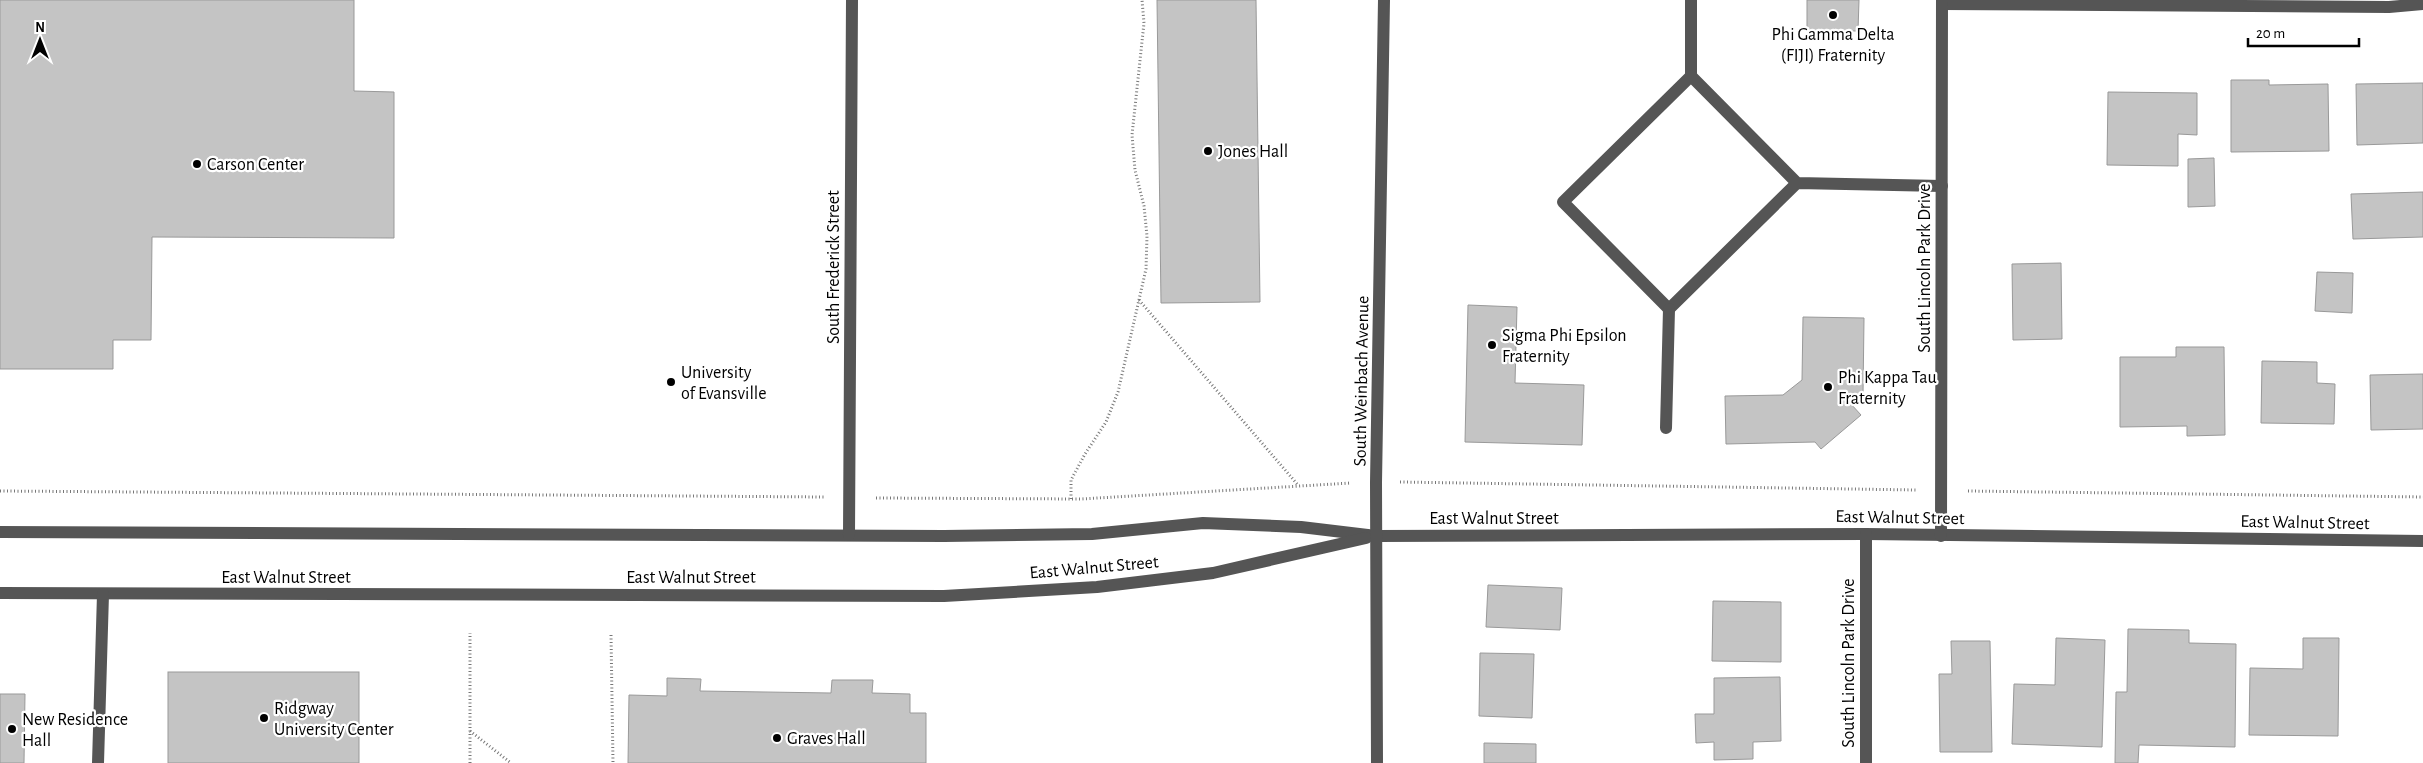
<svg xmlns="http://www.w3.org/2000/svg" width="2423" height="763" viewBox="0 0 2423 763" font-family="'Alegreya Sans',sans-serif">
<style>
.building{fill:#c4c4c4;stroke:#999}
.lines{fill:none;stroke-linecap:round;stroke-linejoin:round}
.path{stroke:#777;stroke-width:3;stroke-dasharray:1 2.5;stroke-linecap:butt}
.minor{stroke:#555;stroke-width:12}
.poi-dot{fill:#000;stroke:#fff;stroke-width:2}
.labels{text-anchor:middle;stroke-width:4.5;stroke-linejoin:round;paint-order:stroke}
.poi-label{font-size:18px;fill:#000;stroke:#fff;text-anchor:start}
.street-label{font-size:18px;fill:#000;stroke:#fff}
</style>
<rect width="100%" height="100%" fill="#fff"/>
<g class="building">
<path d="M0 0H354V91L394 92V238L152 237 151 340H113V369H0Z"/>
<path d="M1157 0H1256L1260 302 1161 303Z"/>
<path d="M1807 0H1859L1858 31H1807Z"/>
<path d="M2231 80H2269V85L2328 84 2329 151 2231 152Z"/>
<path d="M2423 83V143L2357 145 2356 84Z"/>
<path d="M2108 92 2197 93V135L2178 134V166L2107 165Z"/>
<path d="M2214 158 2215 206 2188 207V159Z"/>
<path d="M2423 192V237L2353 239 2351 194Z"/>
<path d="M2061 263 2062 339 2013 340 2012 264Z"/>
<path d="M2317 272 2353 273 2352 313 2315 311Z"/>
<path d="M1468 305 1517 307 1515 383 1584 385 1582 445 1465 442Z"/>
<path d="M1803 317 1864 318 1863 395 1851 404 1861 415 1821 449 1815 442 1726 444 1725 396 1783 395 1802 380Z"/>
<path d="M2176 347H2224L2225 435 2187 436V426L2120 427V357H2176Z"/>
<path d="M2262 361 2317 362V383L2335 384 2334 424 2261 423Z"/>
<path d="M2423 374V429L2371 430 2370 375Z"/>
<path d="M1488 585 1562 588 1560 630 1486 627Z"/>
<path d="M1713 601 1781 602V662L1712 661Z"/>
<path d="M2128 629 2189 630V643L2236 644 2235 747 2139 745 2138 763H2115L2116 692H2127Z"/>
<path d="M2056 638 2105 640 2102 747 2012 744 2014 684 2055 685Z"/>
<path d="M2303 638H2339L2338 736 2249 735 2250 668 2303 669Z"/>
<path d="M1951 641H1990L1992 752H1940L1939 674H1952Z"/>
<path d="M1480 653 1534 654 1532 718 1479 716Z"/>
<rect x="168" y="672" width="191" height="91"/>
<path d="M1780 677 1781 741 1753 742V759L1714 760V742L1696 743 1695 714H1714V678Z"/>
<path d="M667 678 701 679 700 691 831 693 832 680H873L872 693 910 694V713H926V763H628L629 695 667 696Z"/>
<path d="M0 694H25L24 763H0Z"/>
<path d="M1484 743 1536 744V763H1484Z"/>
</g>
<g class="lines">
<g class="path">
<path d="M1139 300 1298 485"/>
<path d="M1400 482 1916 490"/>
<path d="M0 491 824 497"/>
<path d="M1968 491 2423 497"/>
<path d="M876 498 1081 499 1351 483"/>
<path d="M1071 499V480L1085 454 1106 422 1118 392 1146 269 1147 236 1144 206 1135 170 1132 135 1144 23 1142 0"/>
<path d="M611 635 613 763"/>
<path d="M470 731 511 763"/>
<path d="M470 763V633"/>
</g>
<g class="minor">
<path d="M1691 0V76"/>
<path d="M1942 4 2389 7 2423 4"/>
<path d="M1797 183 1691 76 1563 202 1669 309 1797 183 1942 186"/>
<path d="M1666 428 1669 309"/>
<path d="M0 532 944 536 1092 534 1203 523 1301 527 1376 536 1866 534 2423 541"/>
<path d="M849 535 852 0"/>
<path d="M1941 536 1942 0"/>
<path d="M0 593 944 596 1097 587 1213 573 1366 538"/>
<path d="M98 763 103 594"/>
<path d="M1377 763 1376 482 1384 0"/>
<path d="M1866 763V534"/>
</g>
</g>
<g class="poi-dot">
<circle cx="1833" cy="15" r="5"/>
<circle cx="1208" cy="151" r="5"/>
<circle cx="197" cy="164" r="5"/>
<circle cx="1492" cy="345" r="5"/>
<circle cx="671" cy="382" r="5"/>
<circle cx="1828" cy="387" r="5"/>
<circle cx="264" cy="718" r="5"/>
<circle cx="12" cy="729" r="5"/>
<circle cx="777" cy="738" r="5"/>
</g>
<g class="labels">
<g class="poi-label">
<text x="1833" y="40" text-anchor="middle">Phi Gamma Delta<tspan x="1833" dy="21">(FIJI) Fraternity</tspan></text>
<text x="1218" y="157">Jones Hall</text>
<text x="207" y="170">Carson Center</text>
<text x="1502" y="341">Sigma Phi Epsilon<tspan x="1502" dy="21">Fraternity</tspan></text>
<text x="681" y="378">University<tspan x="681" dy="21">of Evansville</tspan></text>
<text x="1838" y="383">Phi Kappa Tau<tspan x="1838" dy="21">Fraternity</tspan></text>
<text x="274" y="714">Ridgway<tspan x="274" dy="21">University Center</tspan></text>
<text x="22" y="725">New Residence<tspan x="22" dy="21">Hall</tspan></text>
<text x="787" y="744">Graves Hall</text>
</g>
<g class="street-label">
<text transform="translate(833 267) rotate(-90)" y="6">South Frederick Street</text>
<text transform="translate(1924 268) rotate(-90)" y="6">South Lincoln Park Drive</text>
<text transform="translate(1361 381) rotate(-89)" y="6">South Weinbach Avenue</text>
<text transform="translate(1900 517) rotate(1)" y="6">East Walnut Street</text>
<text x="1494" y="524">East Walnut Street</text>
<text transform="translate(2305 522) rotate(1)" y="6">East Walnut Street</text>
<text transform="translate(1094 567) rotate(-5)" y="6">East Walnut Street</text>
<text x="286" y="583">East Walnut Street</text>
<text x="691" y="583">East Walnut Street</text>
<text transform="translate(1848 663) rotate(-90)" y="6">South Lincoln Park Drive</text>
</g>
</g>
<g transform="translate(40 40)" stroke="#ffffff" stroke-width="4" paint-order="stroke">
<path d="M0-4L9 19L0 12L-9 19Z" fill="#000000"/>
<text y="-8" font-size="14" font-weight="bold" text-anchor="middle" fill="#000000">N</text>
</g>
<path d="M2248 38v8h111v-8" fill="none" stroke="#000000" stroke-width="2.5"/>
<text x="2256" y="38" font-size="15" fill="#000000" stroke="#ffffff" stroke-width="4" paint-order="stroke">20 m</text>
</svg>
